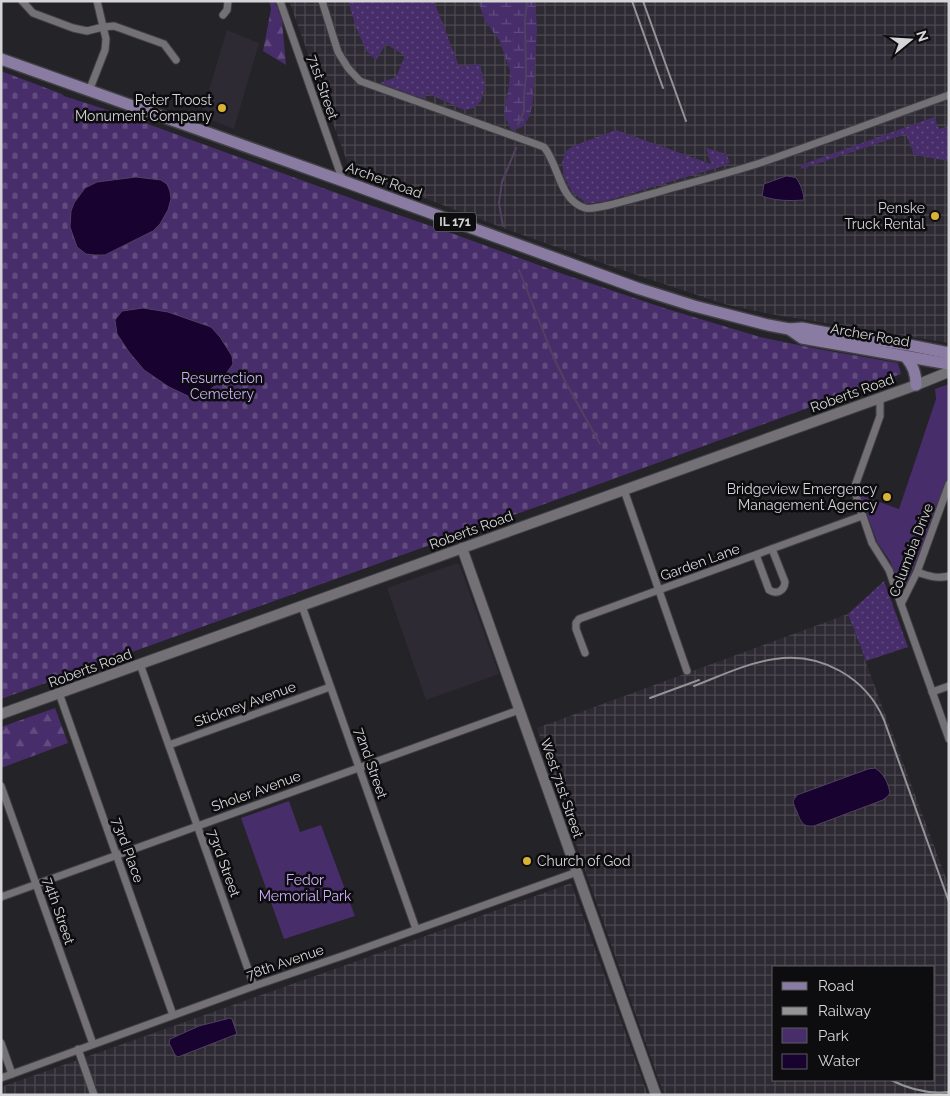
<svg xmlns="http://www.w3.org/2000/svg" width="950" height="1096" viewBox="0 0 950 1096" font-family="Raleway,sans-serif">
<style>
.built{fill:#2d2a33}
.industrial{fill:url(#industrial-grid);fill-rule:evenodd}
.grass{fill:url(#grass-dots)}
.forest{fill:url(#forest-firs)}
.wetland{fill:url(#wetland-marsh)}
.cemetery{fill:url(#cemetery-stones)}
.park{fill:#472d6a}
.water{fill:#18022f;stroke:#514161}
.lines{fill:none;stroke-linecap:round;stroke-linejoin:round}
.stream{stroke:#514161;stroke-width:2}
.street-casing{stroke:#414044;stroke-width:9}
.secondary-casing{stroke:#414044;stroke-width:12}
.primary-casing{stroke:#414044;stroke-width:14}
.street{stroke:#737176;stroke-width:7}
.secondary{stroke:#737176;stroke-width:10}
.primary{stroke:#8a7ba3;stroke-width:11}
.rail{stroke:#949396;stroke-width:2}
.poi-dot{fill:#d9b334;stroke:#0d0c0e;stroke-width:2}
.labels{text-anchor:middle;stroke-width:5;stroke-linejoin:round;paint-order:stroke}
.shield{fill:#0d0c0e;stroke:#99989b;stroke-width:1}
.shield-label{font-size:12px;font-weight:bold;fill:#d5d4d7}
.street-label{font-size:14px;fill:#d5d4d7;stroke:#0d0c0e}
.poi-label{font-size:14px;fill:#d5d4d7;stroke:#0d0c0e;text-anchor:end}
.park-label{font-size:14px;fill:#ccaffb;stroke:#0d0c0e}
</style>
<defs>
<pattern id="industrial-grid" width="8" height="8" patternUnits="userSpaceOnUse" patternTransform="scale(1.25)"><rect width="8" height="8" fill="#2d2a33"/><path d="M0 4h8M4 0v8" fill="none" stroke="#4b4850"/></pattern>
<pattern id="grass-dots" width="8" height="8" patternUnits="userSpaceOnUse" patternTransform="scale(1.25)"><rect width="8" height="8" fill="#472d6a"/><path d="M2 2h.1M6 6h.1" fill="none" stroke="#614b7f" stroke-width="1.8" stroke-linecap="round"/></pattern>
<pattern id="forest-firs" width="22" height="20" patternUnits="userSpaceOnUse" patternTransform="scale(1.25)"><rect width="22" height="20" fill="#472d6a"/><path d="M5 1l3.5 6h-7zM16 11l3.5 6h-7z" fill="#614b7f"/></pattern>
<pattern id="wetland-marsh" width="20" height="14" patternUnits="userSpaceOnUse" patternTransform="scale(1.25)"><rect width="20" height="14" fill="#472d6a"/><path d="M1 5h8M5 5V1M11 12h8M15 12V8" fill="none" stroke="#614b7f"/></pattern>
<pattern id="cemetery-stones" width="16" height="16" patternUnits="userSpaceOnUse" patternTransform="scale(1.25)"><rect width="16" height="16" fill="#472d6a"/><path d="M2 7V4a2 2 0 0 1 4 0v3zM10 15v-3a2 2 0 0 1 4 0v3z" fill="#614b7f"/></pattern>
</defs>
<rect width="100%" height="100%" fill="#242327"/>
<g class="built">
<path d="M227 30 259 43 234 129 201 116Z"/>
<path d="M457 563 460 566 499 674 426 700 387 588Z"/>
</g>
<g class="industrial">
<path d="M289 1H949V343L770 314 724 304 622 270 514 232 350 170Z"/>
<path d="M848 614 949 886V1091L939 1095H664L586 873 537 728ZM774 967H934V1080H774Z"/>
<path d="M571 883 648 1095H1V1087L346 965Z"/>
</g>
<g class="grass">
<path d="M348 1H434L459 66 480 64 485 86 481 101 474 108 464 110 427 93 424 99 380 83 396 77 405 56 386 44 376 60 367 52 357 30Z"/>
<path d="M934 117 939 129 949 126V161L914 155 906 134 801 169V165Z"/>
<path d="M616 130 711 164 706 148 726 154 730 162 723 166 606 201 587 204 572 192 564 176 562 162 566 151 573 146Z"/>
<path d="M884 581 908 647 866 661 848 614Z"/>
</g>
<g class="forest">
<path d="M269 1H275L282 20 286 65 263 51 271 9Z"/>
<path d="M55 708 68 743 1 768V727Z"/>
</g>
<path class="wetland" d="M478 1H535L537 29 533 100 530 115 524 126 512 131 505 117 504 109 509 86 510 70 499 40 485 21Z"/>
<path class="cemetery" d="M1 71 62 94 64 96 126 116 364 203 451 233 566 275 667 309 760 337 818 349 898 363 901 374 550 502 1 699Z"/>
<g class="park">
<path d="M949 384V476L936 514 906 586 901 587 899 585 890 561 877 542 860 495 899 509 936 399 935 389Z"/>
<path d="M289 801 300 832 321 825 355 916 284 939 241 818Z"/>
</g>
<g class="water">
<path d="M786 176C789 176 794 177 796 178 800 182 804 194 804 200 790 201 775 201 762 196L764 184Z"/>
<path d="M136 177 161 180 167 184 170 191 171 199 168 210 160 224 153 231 105 255H95L86 254 77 247 70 227 71 211 74 203 85 188 97 182Z"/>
<path d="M143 308 168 312 211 327 220 337 232 356 233 364 221 381 212 388 199 397H190L169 387 144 370 129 352 117 334 115 320 122 311Z"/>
<path d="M875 768C884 774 888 782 890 793L888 796 883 800 814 826C802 827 801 822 797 812 795 808 794 805 793 801L797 795 868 769Z"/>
<path d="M230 1018 232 1019 237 1034 178 1057 175 1055 169 1043 170 1039 199 1026Z"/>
</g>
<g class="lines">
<g class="stream">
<path d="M518 125 524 111V97L526 76 525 21 527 1"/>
<path d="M503 226 499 203 502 182 516 148"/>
<path d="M519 270 553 356 565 381 600 444"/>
</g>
<defs>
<g id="street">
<path d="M22 1 33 13 73 28 87 31 103 27 114 26 164 44 176 60"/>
<path d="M280 1 343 181"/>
<path d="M322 1 338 52 348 68 360 81 544 147C559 165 559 200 585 208 595 211 642 196 655 193 688 183 723 175 757 164 821 142 885 118 949 95"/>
<path d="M223 15 227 10 228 1"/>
<path d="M89 91 105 50 106 39 97 1"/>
<path d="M880 398V416L855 486 857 499 872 543 889 570 901 604"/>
<path d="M949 484 917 572 901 604 949 739"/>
<path d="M624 490 687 671"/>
<path d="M756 555 769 590C777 595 784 591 785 582L772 549"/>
<path d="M917 572C928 576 937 579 949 576"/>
<path d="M302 606 416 929"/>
<path d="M585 653 576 629V623L579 619 862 516"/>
<path d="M140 664 254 986"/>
<path d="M932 692 949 686"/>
<path d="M59 693 173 1015"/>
<path d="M169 745 330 687"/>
<path d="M1 786 93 1044"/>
<path d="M1 897 519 710"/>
<path d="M1 1043 12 1074"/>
<path d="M78 1049 94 1095"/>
<path d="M1 1078 254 986 348 954 577 872"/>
</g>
<g id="secondary">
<path d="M462 548 656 1095"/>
<path d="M1 714 919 384 946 373 949 370"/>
</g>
<g id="primary">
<path d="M1 59 343 181 637 288 694 306 768 325 789 329 802 328 833 334 909 345 949 353"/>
<path d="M789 329 802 338 949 364"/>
<path d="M906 357C913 366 916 373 916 385"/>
</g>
</defs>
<use href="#street" class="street-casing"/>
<use href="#secondary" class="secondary-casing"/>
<use href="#primary" class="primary-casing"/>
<use href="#street" class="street"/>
<use href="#secondary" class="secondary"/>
<use href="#primary" class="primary"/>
<g class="rail">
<path d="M632 1 663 88"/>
<path d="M643 1 686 121"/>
<path d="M694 686C720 676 747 663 775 659 820 652 866 677 884 720L949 902"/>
<path d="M650 698 699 680"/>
<path d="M891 1080C910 1090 928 1094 949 1092"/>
</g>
</g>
<g class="poi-dot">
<circle cx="222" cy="108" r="5"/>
<circle cx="935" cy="216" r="5"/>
<circle cx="887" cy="497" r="5"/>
<circle cx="527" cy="861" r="5"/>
</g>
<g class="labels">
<rect class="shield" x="434" y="212.5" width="42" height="19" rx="4"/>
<g class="shield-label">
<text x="455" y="226">IL 171</text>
</g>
<g class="street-label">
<text transform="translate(323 87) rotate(71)" y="5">71st Street</text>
<text transform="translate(384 180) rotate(20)" y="5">Archer Road</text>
<text transform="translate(870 335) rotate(10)" y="5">Archer Road</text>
<text transform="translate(852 393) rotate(-20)" y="5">Roberts Road</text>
<text transform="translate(471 530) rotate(-20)" y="5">Roberts Road</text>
<text transform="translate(911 550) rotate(-69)" y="5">Columbia Drive</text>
<text transform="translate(700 562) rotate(-20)" y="5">Garden Lane</text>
<text transform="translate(90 668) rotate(-20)" y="5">Roberts Road</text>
<text transform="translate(245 704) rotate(-20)" y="5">Stickney Avenue</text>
<text transform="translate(371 763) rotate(71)" y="5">72nd Street</text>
<text transform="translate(562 788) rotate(71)" y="5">West 71st Street</text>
<text transform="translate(256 791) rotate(-20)" y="5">Sholer Avenue</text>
<text transform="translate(128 850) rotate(70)" y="5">73rd Place</text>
<text transform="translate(224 863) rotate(70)" y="5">73rd Street</text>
<text transform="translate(59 911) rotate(71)" y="5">74th Street</text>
<text transform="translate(285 962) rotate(-19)" y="5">78th Avenue</text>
</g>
<g class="poi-label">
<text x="212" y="105">Peter Troost<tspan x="212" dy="16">Monument Company</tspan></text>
<text x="925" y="213">Penske<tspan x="925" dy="16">Truck Rental</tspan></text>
<text x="877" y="494">Bridgeview Emergency<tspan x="877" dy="16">Management Agency</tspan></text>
<text x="537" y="866" text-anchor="start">Church of God</text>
</g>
<g class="park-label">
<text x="222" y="383">Resurrection<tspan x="222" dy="16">Cemetery</tspan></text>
<text x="305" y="885">Fedor<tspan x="305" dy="16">Memorial Park</tspan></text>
</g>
</g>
<rect width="950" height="1096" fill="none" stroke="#d5d4d7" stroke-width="5"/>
<rect x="772" y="966" width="162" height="115" fill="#0d0c0e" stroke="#5d5c5e"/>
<rect x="782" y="982" width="25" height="8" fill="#8a7ba3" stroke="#5d5c5e"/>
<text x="818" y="991" font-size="15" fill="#d5d4d7">Road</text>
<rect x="782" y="1007" width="25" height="8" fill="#949396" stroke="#5d5c5e"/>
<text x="818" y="1016" font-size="15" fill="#d5d4d7">Railway</text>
<rect x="782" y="1028" width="25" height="15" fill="#472d6a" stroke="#5d5c5e"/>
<text x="818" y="1041" font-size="15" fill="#d5d4d7">Park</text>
<rect x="782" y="1054" width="25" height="15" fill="#18022f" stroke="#5d5c5e"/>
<text x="818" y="1066" font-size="15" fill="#d5d4d7">Water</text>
<g transform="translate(910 40) rotate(72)" stroke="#0d0c0e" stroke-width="4" paint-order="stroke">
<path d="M0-4L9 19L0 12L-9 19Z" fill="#d5d4d7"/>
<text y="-8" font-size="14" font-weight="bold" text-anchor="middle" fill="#d5d4d7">N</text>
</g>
</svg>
